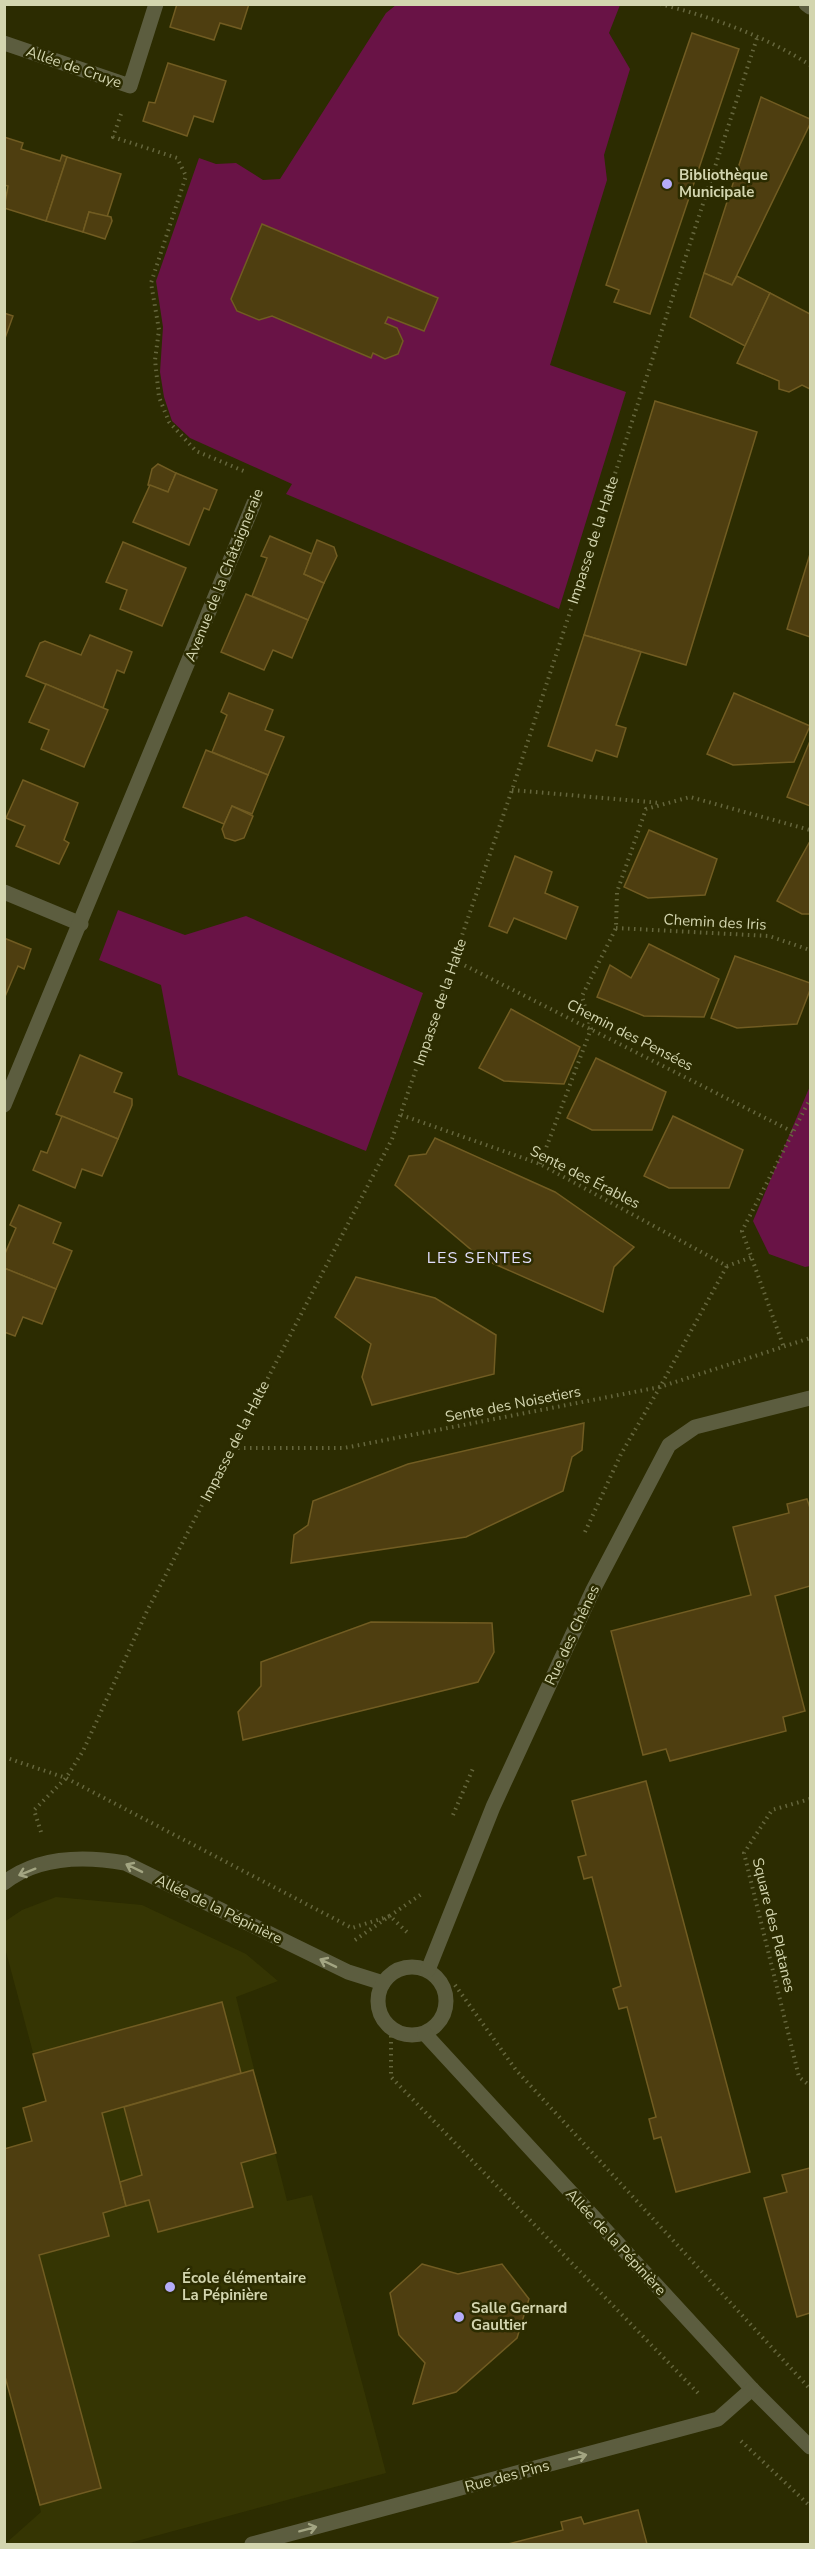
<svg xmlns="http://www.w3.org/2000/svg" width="815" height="2549" viewBox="0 0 815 2549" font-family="'Nunito Sans',sans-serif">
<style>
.built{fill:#353503}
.green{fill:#691346}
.building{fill:#4e3e10;stroke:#715c22;stroke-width:1.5}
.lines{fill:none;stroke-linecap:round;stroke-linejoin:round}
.path{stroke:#65663d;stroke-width:4;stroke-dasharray:1.5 4.5;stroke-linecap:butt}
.minor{stroke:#5c5d3f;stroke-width:15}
.oneway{stroke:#a3a582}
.poi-dot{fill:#b5acf8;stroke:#2c2c01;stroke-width:2}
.labels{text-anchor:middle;stroke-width:5;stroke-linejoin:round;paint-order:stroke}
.street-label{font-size:15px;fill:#d3d5af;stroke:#2c2c01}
.poi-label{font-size:15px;font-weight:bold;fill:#d3d5af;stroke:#2c2c01;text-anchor:start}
.neighbourhood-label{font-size:16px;letter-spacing:1.5px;fill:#e2dffd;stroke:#2c2c01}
</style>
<rect width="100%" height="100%" fill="#2c2c01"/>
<path class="built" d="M56 1897 142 1905 246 1954 278 1981 236 1997 287 2201 312 2195 386 2473 126 2544H5L41 2512 5 2373V2149L32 2141 23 2108 46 2101 5 1948 4 1922 22 1910Z"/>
<g class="green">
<path d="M396 5H620L609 33 630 69 604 155 607 180 550 365 626 392 559 609 286 494 292 484 190 438 172 421 164 397 160 372 163 327 156 281 199 158 216 164 236 163 263 180 280 179 386 13Z"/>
<path d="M118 910 185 935 246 916 423 993 366 1151 178 1075 161 985 99 960Z"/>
<path d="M810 1086V1266L805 1267 769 1254 753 1221Z"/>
</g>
<g class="building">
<path d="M177 4H249L241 29 220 23 214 40 170 27Z"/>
<path d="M692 33 739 49 650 314 614 302 619 290 606 285Z"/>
<path d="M168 63 226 81 213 122 194 116 187 136 143 121 149 102 155 103Z"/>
<path d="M761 97 810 119V124L732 285 704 273Z"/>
<path d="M4 137 23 143 21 149 60 161 62 155 67 157 46 221 4 208 8 186 4 185Z"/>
<path d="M67 157 121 174 107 217 89 212 83 232 46 221Z"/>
<path d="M89 212 111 217 112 221 105 239 83 232Z"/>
<path d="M262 224 438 298 424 331 388 317 385 323 397 328 403 341 398 354 385 359 373 353 371 358 272 316 259 320 237 311 231 299Z"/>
<path d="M704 273 732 285 737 276 770 293 745 346 690 317Z"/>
<path d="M770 293 810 314V389L802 385 789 392 779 389V381L737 363Z"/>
<path d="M4 313 13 316 4 341Z"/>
<path d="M655 401 757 432 686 665 584 635Z"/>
<path d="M158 464 176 473 168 492 148 485 152 469Z"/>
<path d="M176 473 217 490 209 510 204 508 189 545 133 522 150 485 168 492Z"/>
<path d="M270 536 312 554 304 574 324 583 308 620 252 596 267 558 261 556Z"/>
<path d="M317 540 334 547 337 556 324 583 304 574Z"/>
<path d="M123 542 186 568 162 626 120 609 127 590 106 582Z"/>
<path d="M810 554V637L787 629Z"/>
<path d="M246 594 308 620 292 658 273 650 264 670 221 652Z"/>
<path d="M90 635 132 652 124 673 117 670 103 708 26 676 40 643 45 641 81 655Z"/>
<path d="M584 635 641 652 616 725 626 728 617 757 596 750 592 761 548 746Z"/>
<path d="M46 684 108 710 84 767 41 749 49 730 29 722Z"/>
<path d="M229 693 273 710 265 730 284 737 268 775 212 752 227 715 221 712Z"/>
<path d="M734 693 810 726 794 762 733 765 707 754Z"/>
<path d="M810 741V806L787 797Z"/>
<path d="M206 750 268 775 252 814 232 806 224 824 183 807Z"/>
<path d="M23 780 78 803 64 840 69 843 59 864 16 846 25 826 6 818Z"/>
<path d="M232 806 253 816 244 838 235 841 225 838 222 829Z"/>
<path d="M649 830 717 859 705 895 648 898 624 887Z"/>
<path d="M809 843 810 844V914H802L777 901Z"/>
<path d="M515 856 552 872 545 893 578 907 566 939 514 918 507 933 489 926Z"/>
<path d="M4 938 31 949 24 969 18 966 4 999Z"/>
<path d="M649 944 719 979 704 1017 644 1016 597 997 610 965 631 978Z"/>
<path d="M735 956 810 983V990L797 1024 737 1028 711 1018Z"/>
<path d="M511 1009 580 1047 564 1084 504 1081 479 1068Z"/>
<path d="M80 1055 122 1073 114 1092 132 1099V1105L118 1139 56 1114Z"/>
<path d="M596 1058 666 1092 652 1130H592L567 1118Z"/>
<path d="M62 1116 118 1139 102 1176 82 1169 75 1188 33 1170 41 1151 47 1153Z"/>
<path d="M673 1116 743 1150 729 1188H669L644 1176Z"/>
<path d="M435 1138 555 1192 634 1247 614 1267 603 1312 481 1258 395 1185 409 1156 426 1154Z"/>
<path d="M19 1205 61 1223 53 1243 72 1251 56 1289 4 1268V1256L16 1228 10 1225Z"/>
<path d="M4 1268 56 1289 42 1324 23 1317 15 1336 4 1332Z"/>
<path d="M356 1277 435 1298 496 1335 494 1374 372 1405 362 1377 371 1344 335 1317Z"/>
<path d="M584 1423 582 1450 572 1457 563 1491 466 1537 291 1563 294 1535 308 1525 313 1501 408 1464Z"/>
<path d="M807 1499 810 1508V1586L775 1596 805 1711 783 1717 786 1731 670 1761 666 1749 643 1755 611 1631 751 1595 733 1527 789 1513 787 1504Z"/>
<path d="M371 1622 492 1623 494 1652 478 1682 243 1740 238 1712 261 1686V1662Z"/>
<path d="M646 1781 750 2172 676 2192 661 2137 654 2139 649 2119 656 2117 627 2007 619 2009 613 1989 621 1986 592 1877 584 1879 578 1857 586 1855 572 1801Z"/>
<path d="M222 2002 241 2073 102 2113 126 2206 103 2213 109 2236 39 2255 101 2488 40 2505 4 2373V2149L32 2141 23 2108 46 2101 33 2054Z"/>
<path d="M253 2070 276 2153 241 2163 253 2207 158 2232 149 2200 126 2206 120 2182 142 2175 124 2107Z"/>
<path d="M810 2168V2313L797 2317 764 2198 787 2192 782 2175Z"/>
<path d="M422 2264 458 2274 502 2264 529 2299 517 2338 456 2392 413 2404 425 2363 399 2335 390 2293Z"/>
<path d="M638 2510 647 2544H508L563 2530 561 2522 581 2517 584 2524Z"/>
</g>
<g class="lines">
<g class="path">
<path d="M660 4C712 17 765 36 810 65"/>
<path d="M121 114 113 137 177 158 186 176 151 283 159 330 155 360 159 397 169 422 196 451 246 472"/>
<path d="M512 790 661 803"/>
<path d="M616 928 769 936 810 950"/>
<path d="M454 960 795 1133"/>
<path d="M401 1115 540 1164 727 1266 752 1257"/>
<path d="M540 1164 591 1029 582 996 616 928 617 892 646 809 690 797 810 830"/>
<path d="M783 1345 742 1231 810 1099"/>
<path d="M232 1448H344L660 1387 727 1266"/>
<path d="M585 1532 621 1454 660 1387 810 1338"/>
<path d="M4 1757 66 1778 352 1928 390 1916 410 1935"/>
<path d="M810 1799 772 1810 744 1853 799 2077 810 2086"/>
<path d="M453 1815 474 1766"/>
<path d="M41 1832 34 1810 66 1778 83 1751 147 1611 392 1139 512 790 757 38"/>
<path d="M355 1940 423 1893"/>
<path d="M455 1985 516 2070 810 2389"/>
<path d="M391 2030V2077L698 2393"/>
<path d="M741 2441 810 2506"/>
</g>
<g class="minor">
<path d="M806 4 810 7"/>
<path d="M4 43 130 86 156 4"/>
<path d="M4 892 81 924"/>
<path d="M4 1105 254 503"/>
<path d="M4 1883C38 1856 85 1856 125 1863L348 1972 383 1983"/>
<circle cx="412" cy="2001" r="34"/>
<path d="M428 1970 493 1807 593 1590 669 1445 695 1427 810 1398"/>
<path d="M425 2034 752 2389 810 2447"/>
<path d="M252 2544 718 2419 752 2389"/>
</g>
</g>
<defs><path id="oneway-shaft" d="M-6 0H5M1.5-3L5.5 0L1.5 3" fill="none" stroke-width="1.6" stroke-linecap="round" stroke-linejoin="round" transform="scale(1.5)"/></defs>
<g class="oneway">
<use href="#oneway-shaft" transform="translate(134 1868) rotate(-154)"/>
<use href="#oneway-shaft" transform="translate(27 1872) rotate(158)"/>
<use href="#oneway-shaft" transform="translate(328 1963) rotate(-154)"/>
<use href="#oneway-shaft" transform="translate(578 2457) rotate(-15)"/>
<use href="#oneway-shaft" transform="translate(308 2529) rotate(-15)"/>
</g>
<g class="poi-dot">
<circle cx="667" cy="184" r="6"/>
<circle cx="170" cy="2287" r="6"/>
<circle cx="459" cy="2317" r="6"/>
</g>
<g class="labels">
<g class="street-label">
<text transform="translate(74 67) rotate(19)" y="5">Allée de Cruye</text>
<text transform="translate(593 540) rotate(-72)" y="5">Impasse de la Halte</text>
<text transform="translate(224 575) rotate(-68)" y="5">Avenue de la Châtaigneraie</text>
<text transform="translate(715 922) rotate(3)" y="5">Chemin des Iris</text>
<text transform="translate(440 1002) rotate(-71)" y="5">Impasse de la Halte</text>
<text transform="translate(630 1035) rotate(27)" y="5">Chemin des Pensées</text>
<text transform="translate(585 1177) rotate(27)" y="5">Sente des Érables</text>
<text transform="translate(513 1404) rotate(-11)" y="5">Sente des Noisetiers</text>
<text transform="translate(235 1441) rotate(-63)" y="5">Impasse de la Halte</text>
<text transform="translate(572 1635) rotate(-65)" y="5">Rue des Chênes</text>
<text transform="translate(219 1909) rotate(26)" y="5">Allée de la Pépinière</text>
<text transform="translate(774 1925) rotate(76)" y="5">Square des Platanes</text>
<text transform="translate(616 2242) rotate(47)" y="5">Allée de la Pépinière</text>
<text transform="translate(507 2476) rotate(-15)" y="5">Rue des Pins</text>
</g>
<g class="poi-label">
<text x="679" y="180">Bibliothèque<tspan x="679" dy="17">Municipale</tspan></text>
<text x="182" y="2283">École élémentaire<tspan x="182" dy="17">La Pépinière</tspan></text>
<text x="471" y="2313">Salle Gernard<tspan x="471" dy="17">Gaultier</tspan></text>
</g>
<g class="neighbourhood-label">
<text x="480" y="1263">LES SENTES</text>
</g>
</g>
<rect width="815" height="2549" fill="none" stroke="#d3d5af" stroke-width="12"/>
</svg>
